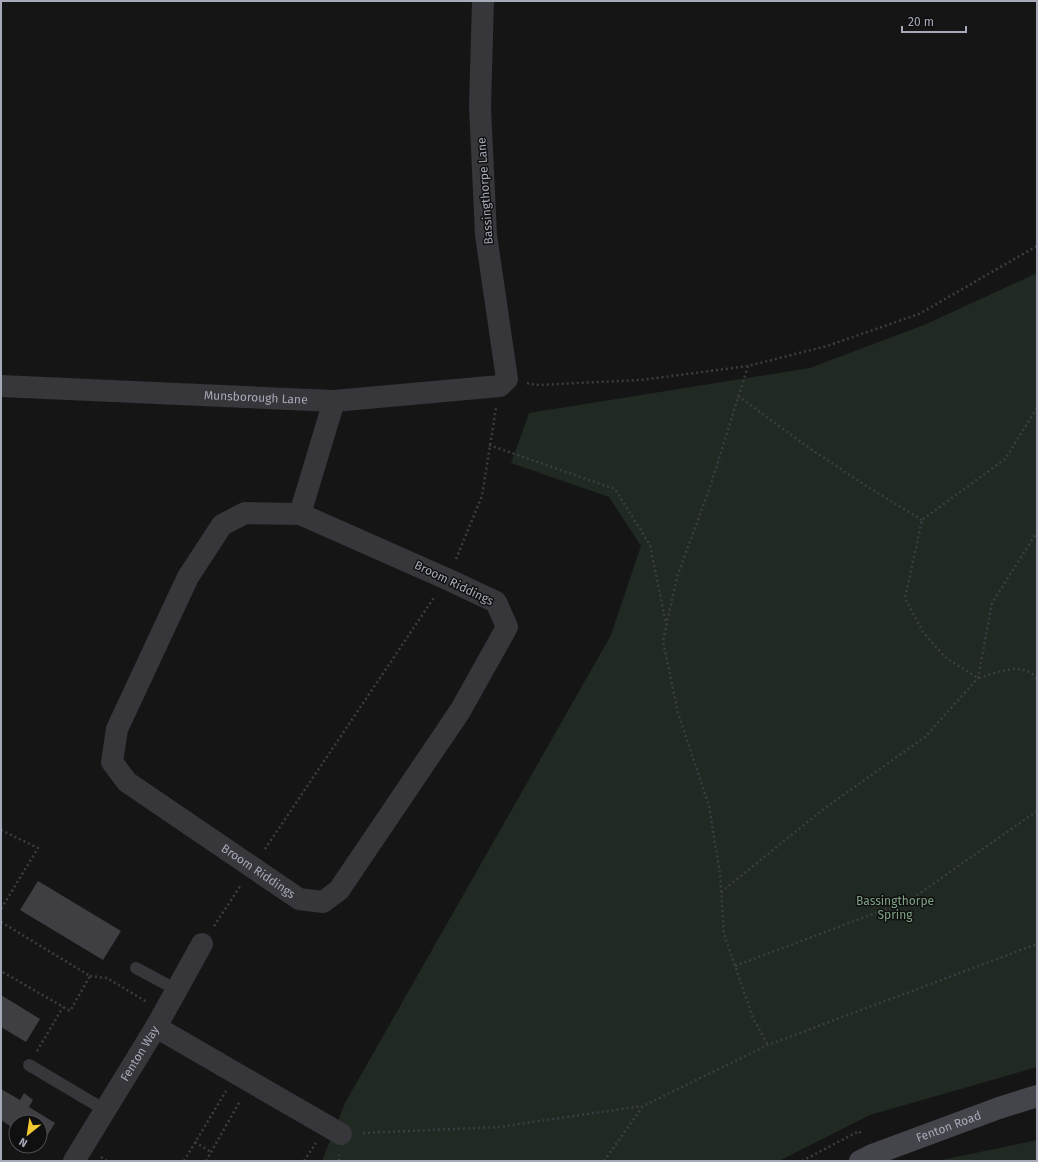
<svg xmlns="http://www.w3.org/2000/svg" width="1038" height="1162" viewBox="0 0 1038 1162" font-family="'Fira Sans',sans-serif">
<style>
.green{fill:#212923}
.building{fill:#3f3f43}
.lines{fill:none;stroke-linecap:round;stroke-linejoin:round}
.path{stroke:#3c3d42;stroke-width:2.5;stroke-dasharray:2 3;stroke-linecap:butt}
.lane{stroke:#36363b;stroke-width:12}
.street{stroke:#36363b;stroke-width:22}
.secondary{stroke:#44454b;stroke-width:22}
.labels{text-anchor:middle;stroke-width:3;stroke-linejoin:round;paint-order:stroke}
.street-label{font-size:12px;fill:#a6a9b7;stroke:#101011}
.park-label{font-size:12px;fill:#7da284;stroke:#101011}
</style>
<rect width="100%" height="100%" fill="#151516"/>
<g class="green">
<path d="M1037 273V1067L870 1115 779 1161H322L345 1103 611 635 641 546 609 497 511 463 529 413 810 368 924 325Z"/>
<path d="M1037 1140V1161H937Z"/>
</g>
<g class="building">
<path d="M38 881 121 931 103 960 20 910Z"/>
<path d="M1 995 40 1019 26 1042 1 1027Z"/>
<path d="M1 1089 20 1100 24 1093 33 1100 29 1107 55 1123 40 1147V1122H16V1130L1 1120Z"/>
</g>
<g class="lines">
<g class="path">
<path d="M748 366 711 484 677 577 663 641 678 713 709 806 720 874 724 934 753 1018 768 1045"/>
<path d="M527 383 536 385 641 380 748 366 827 346 919 314 1037 246"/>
<path d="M738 396 812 450 871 489 922 520"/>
<path d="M1037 408 1005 459 922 520 905 598 923 632 946 658 978 678C997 673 1023 660 1037 679"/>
<path d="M489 445 615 489 650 545 666 624"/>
<path d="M456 559 482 496 496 408"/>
<path d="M1 830 38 848 1 909"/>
<path d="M265 849 435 596"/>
<path d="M721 892 825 808 925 737 978 678 992 603 1037 532"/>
<path d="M1 922 90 976 70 1011 1 971"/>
<path d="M214 926 241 885"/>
<path d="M735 966 910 900 1037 811"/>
<path d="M90 976 107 978 147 1002"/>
<path d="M37 1051 63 1007"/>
<path d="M363 1133 499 1127 642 1106"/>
<path d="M195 1142 211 1152"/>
<path d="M101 1157 107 1161"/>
<path d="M184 1161 226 1091"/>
<path d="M206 1161 240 1101"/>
<path d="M304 1161 316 1143"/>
<path d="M339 1161V1155"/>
<path d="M604 1161 643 1106 768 1045 1037 944"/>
<path d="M802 1161 859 1131 862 1136"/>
</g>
<g class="lane">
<path d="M136 968 177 990"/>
<path d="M29 1065 105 1110"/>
</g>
<g class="street">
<path id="s1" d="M1 386 334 401 500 386 507 379 486 235 480 107 483 1"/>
<path id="s2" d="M300 514 245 513 222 525 188 577 117 729 112 762 127 782 299 899 323 902 339 890 460 711 507 627 496 602 447 579 300 514 334 401"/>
<path d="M156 1027 341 1134"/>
<path id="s3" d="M74 1161 156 1027 202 944"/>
</g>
<path class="secondary" id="s4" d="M860 1161 872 1155 999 1108 1037 1096"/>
</g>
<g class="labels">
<g class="street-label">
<text transform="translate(485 191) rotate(-94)" y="4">Bassingthorpe Lane</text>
<text dy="4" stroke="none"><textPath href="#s1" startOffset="255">Munsborough Lane</textPath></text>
<text transform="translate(454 583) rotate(26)" y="4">Broom Riddings</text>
<text dy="4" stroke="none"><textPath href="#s2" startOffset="528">Broom Riddings</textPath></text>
<text dy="4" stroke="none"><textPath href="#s3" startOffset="126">Fenton Way</textPath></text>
<text dy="4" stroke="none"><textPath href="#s4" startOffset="95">Fenton Road</textPath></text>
</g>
<g class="park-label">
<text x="895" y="905">Bassingthorpe<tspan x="895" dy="14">Spring</tspan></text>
</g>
</g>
<rect width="1038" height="1162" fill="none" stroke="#a6a9b7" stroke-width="4"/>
<g transform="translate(28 1134) rotate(210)"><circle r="19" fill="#101011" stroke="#4c4d53"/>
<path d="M0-3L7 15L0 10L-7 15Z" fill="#f2c931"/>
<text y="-6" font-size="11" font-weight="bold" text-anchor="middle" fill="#a6a9b7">N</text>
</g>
<path d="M902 26v6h64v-6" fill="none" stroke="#a6a9b7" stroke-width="2"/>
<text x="908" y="26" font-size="12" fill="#a6a9b7" stroke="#101011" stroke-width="3" paint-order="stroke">20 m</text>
</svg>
